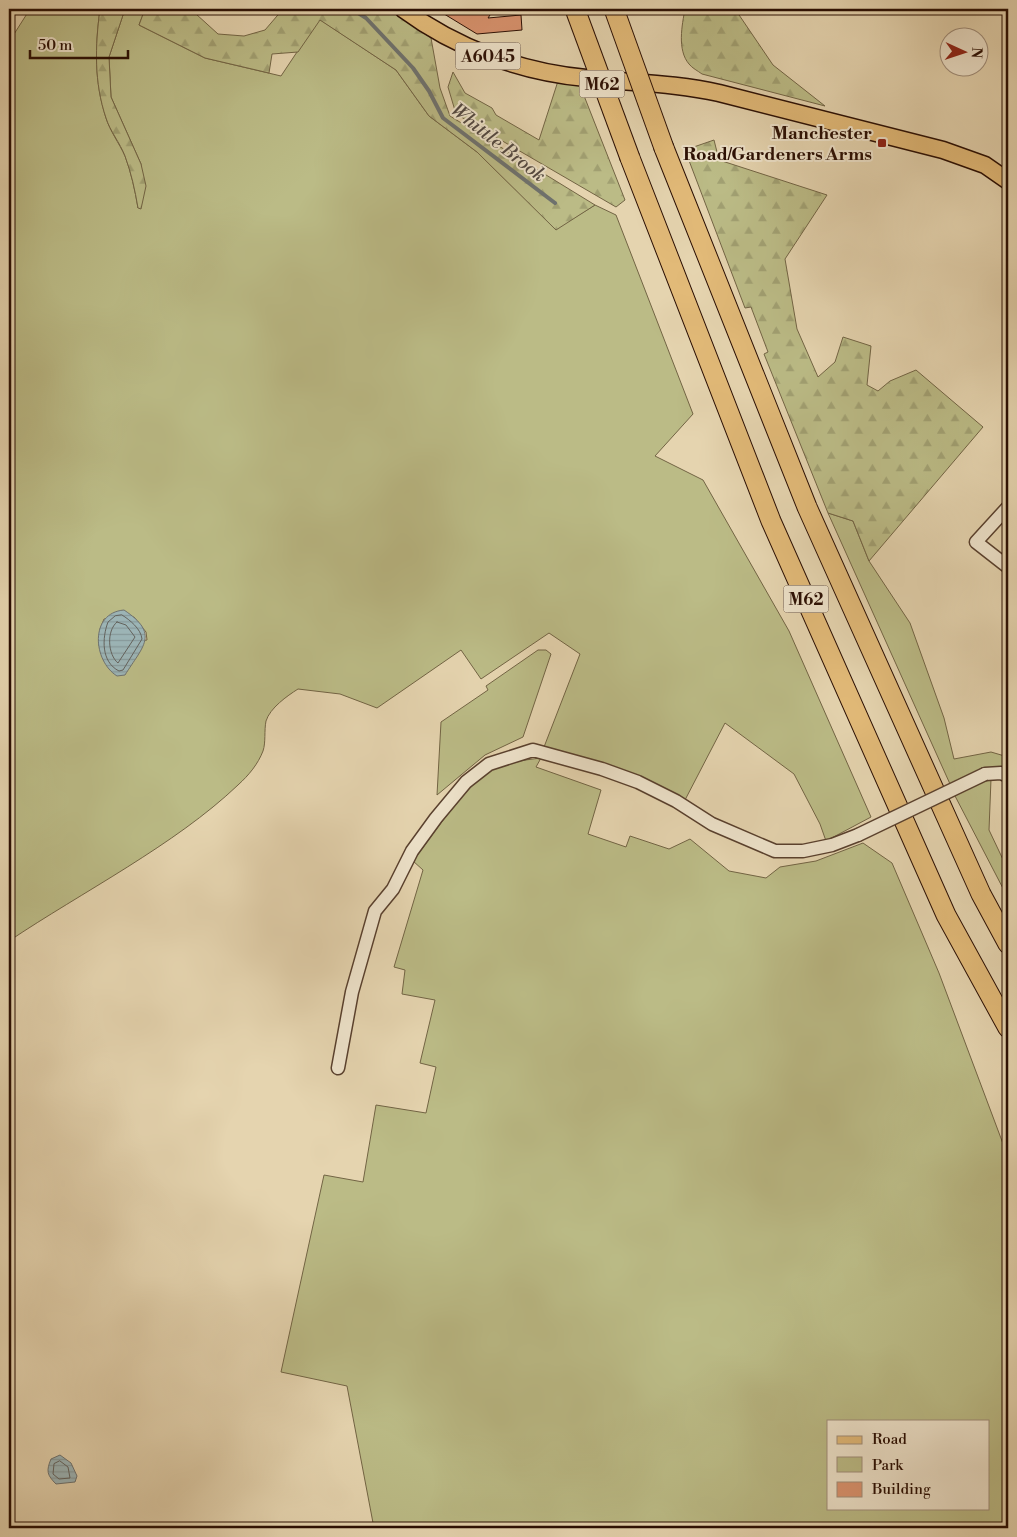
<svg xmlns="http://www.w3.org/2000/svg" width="1017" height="1537" viewBox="0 0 1017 1537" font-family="'Libre Bodoni',serif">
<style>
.green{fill:#bbbb86;stroke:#726444;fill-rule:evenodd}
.forest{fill:url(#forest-firs);stroke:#726444}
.water{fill:url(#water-rules);stroke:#6e726f}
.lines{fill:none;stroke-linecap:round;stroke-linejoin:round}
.shore{stroke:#63625d;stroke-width:1}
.stream{stroke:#6e726f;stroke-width:4}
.building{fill:#da936f;stroke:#2a0e03}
.minor-casing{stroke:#59402e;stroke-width:15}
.major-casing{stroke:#2a0e03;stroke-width:19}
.highway-casing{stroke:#2a0e03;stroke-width:21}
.minor{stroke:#eee3cb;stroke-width:12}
.major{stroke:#e2ba78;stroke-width:16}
.highway{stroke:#e2ba78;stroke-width:19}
.minor-bridge-casing{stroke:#59402e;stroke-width:15;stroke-linecap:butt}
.highway-bridge-casing{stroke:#2a0e03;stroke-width:21;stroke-linecap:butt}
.minor-bridge{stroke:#eee3cb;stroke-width:12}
.highway-bridge{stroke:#e2ba78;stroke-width:19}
.poi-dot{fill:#8f2418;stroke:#eee3cb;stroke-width:2}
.labels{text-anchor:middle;stroke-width:4;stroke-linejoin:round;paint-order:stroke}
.shield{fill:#eee3cb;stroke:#654e3f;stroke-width:1}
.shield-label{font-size:16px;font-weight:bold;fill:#2a0e03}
.poi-label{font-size:18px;font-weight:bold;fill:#2a0e03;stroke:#eee3cb;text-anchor:end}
.water-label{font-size:19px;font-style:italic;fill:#524842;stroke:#eee3cb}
</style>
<defs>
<pattern id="forest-firs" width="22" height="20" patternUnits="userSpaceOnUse" patternTransform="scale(1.25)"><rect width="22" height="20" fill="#bbbb86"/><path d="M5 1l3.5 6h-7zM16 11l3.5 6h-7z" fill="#a1a072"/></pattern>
<pattern id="water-rules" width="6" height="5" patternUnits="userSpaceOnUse" patternTransform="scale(1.25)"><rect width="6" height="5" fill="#9cb5b7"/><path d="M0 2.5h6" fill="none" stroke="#879a9c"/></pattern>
</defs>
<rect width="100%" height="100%" fill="#e5d4af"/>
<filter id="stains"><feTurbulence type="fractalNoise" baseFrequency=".004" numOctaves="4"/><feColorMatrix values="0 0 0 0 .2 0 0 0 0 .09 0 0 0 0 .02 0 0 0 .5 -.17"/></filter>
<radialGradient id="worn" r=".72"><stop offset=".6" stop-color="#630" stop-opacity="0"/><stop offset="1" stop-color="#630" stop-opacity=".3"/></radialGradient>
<g class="green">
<path d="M30 9H100C95 47 94 81 106 118 110 131 119 143 125 156 131 172 135 190 138 208L141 164 111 97 109 57 125 9H145L139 25 205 58 281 76 319 19 396 70 429 116 477 152 556 229 595 205 616 215 693 414 655 456 703 480 789 631 871 817 826 841 820 824 794 774 725 723 685 800 544 747 580 654 549 633 481 679 461 650 377 708 340 694 298 689C287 696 270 708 266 721 264 731 266 742 263 751 258 764 249 775 238 785 175 845 82 892 9 941V42ZM134 617 146 632 147 640 99 646 100 629 104 619Z"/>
<path d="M828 513 853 521 869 561 910 623 944 718 954 759 991 752 1008 757V770L985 768 950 784Z"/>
<path d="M538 650H546L551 654 523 737 485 755 437 795 441 722 488 690 486 686Z"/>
<path d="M541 758 536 767 601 790 588 834 626 847 630 836 669 849 690 839 729 871 766 878 780 867 816 861 863 843 892 863 939 973 1008 1157V1528H374L347 1386 281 1372 324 1175 363 1182 376 1105 426 1113 436 1067 420 1063 435 1000 402 994 405 970 394 967 423 870 413 861C435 832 457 797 485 774 499 763 524 760 541 758ZM828 1421H988V1508H828Z"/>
<path d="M987 778 991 779 989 830 1008 870V898L954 794Z"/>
</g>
<g class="forest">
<path d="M100 9H125L109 57 111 97 141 164 146 186 141 209 138 208C135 190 131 172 125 156 120 143 110 131 106 118 94 82 95 47 100 9Z"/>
<path d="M145 9H197L196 14 218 34 244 36 265 30 283 9H389L431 38 440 88 450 116 595 205 556 230 477 152 429 116 396 70 320 20 298 52 272 54 269 73 205 58 139 25Z"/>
<path d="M685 9H735L773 65 825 106 702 74C698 71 692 68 689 64 677 50 682 25 685 9Z"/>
<path d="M453 72 465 93 492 108 496 115 539 140 558 81 579 83 625 200 616 207 456 114 448 87Z"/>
<path d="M714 140 719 160 827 195 785 259 797 329 818 377 835 362 843 337 871 346 867 385 878 391 890 381 916 370 983 427 869 561 853 521 828 513 764 354 768 352 751 307 745 308 685 150Z"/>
</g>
<g class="water">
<path d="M124 610C160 634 143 646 125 675L117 676C93 661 89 613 124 610Z"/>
<path d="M60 1455 71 1463 77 1476 75 1482 56 1484C47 1475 46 1471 51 1459Z"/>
</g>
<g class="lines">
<g class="shore">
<path d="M122 615C130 620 141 629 142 639L123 670 119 671C101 662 102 638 108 622L115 616Z"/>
<path d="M117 622 126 625 135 637 118 663C108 655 106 631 117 622Z"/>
<path d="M60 1461 68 1467 70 1478 59 1479 53 1474 54 1464Z"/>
</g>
<path class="stream" d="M352 9 366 18 413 68 429 91 443 118 555 203"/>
</g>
<path class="building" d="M436 9H494L488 18 521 15 522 30 477 34Z"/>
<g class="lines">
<defs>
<g id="minor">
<path d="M1008 507 976 542 1008 567"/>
<path d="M985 774 1001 773 1008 776"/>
<path d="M338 1068 352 992 375 911 393 889 412 851 436 818 466 782 489 764 533 750 602 769 638 782 676 801 712 824 775 851H803L832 845 858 835"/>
</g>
<path id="major" d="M403 9C456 48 520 72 586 78 631 83 675 83 719 93L943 150 985 165 1008 181"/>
<g id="highway">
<path d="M664 148 807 507 981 894 1008 944"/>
<path d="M630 158 771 521 946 915 1008 1028"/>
</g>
</defs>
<use href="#minor" class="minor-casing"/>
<use href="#major" class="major-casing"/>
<use href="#highway" class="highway-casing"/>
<use href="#minor" class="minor"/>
<use href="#major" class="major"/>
<use href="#highway" class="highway"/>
<defs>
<path id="minor-bridge" d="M858 835 985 774"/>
<g id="highway-bridge">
<path d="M575 9 630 158"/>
<path d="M614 9 664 148"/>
</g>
</defs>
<use href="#minor-bridge" class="minor-bridge-casing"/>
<use href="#highway-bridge" class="highway-bridge-casing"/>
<use href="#minor-bridge" class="minor-bridge"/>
<use href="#highway-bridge" class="highway-bridge"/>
</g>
<rect class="poi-dot" x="877" y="138" width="10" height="10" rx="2.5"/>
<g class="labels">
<g class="shield">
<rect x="455.5" y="42.5" width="65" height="27" rx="4"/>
<rect x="579.5" y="70.5" width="45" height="27" rx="4"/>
<rect x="783.5" y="585.5" width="45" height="27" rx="4"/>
</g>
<g class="shield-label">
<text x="488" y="62">A6045</text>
<text x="602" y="90">M62</text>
<text x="806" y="605">M62</text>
</g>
<g class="poi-label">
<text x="872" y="139">Manchester<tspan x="872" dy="21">Road/Gardeners Arms</tspan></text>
</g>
<g class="water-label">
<text transform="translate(499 142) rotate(38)" y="7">Whittle Brook</text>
</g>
</g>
<rect width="1017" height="1537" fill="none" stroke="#e5d4af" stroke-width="30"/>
<rect x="10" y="10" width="997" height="1517" fill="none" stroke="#2a0e03" stroke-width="2.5"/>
<rect x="15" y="15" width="987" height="1507" fill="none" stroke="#2a0e03"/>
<rect x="827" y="1420" width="162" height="90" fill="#eee3cb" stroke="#a08e7b"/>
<rect x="837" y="1436" width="25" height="8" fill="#e2ba78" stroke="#a08e7b"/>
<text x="872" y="1444" font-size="15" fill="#2a0e03">Road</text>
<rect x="837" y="1457" width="25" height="15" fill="#bbbb86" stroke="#a08e7b"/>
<text x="872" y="1470" font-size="15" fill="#2a0e03">Park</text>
<rect x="837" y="1482" width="25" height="15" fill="#da936f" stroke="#a08e7b"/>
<text x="872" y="1494" font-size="15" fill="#2a0e03">Building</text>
<g transform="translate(964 52) rotate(93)"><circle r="24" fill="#eee3cb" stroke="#a08e7b"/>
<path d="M0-4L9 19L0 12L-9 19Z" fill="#8f2418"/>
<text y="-8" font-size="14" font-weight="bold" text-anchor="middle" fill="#2a0e03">N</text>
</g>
<path d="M30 50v8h98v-8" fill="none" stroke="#2a0e03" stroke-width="2.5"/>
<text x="38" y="50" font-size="15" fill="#2a0e03" stroke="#eee3cb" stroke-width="4" paint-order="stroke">50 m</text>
<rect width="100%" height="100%" filter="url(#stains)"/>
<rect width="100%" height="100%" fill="url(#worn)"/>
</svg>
